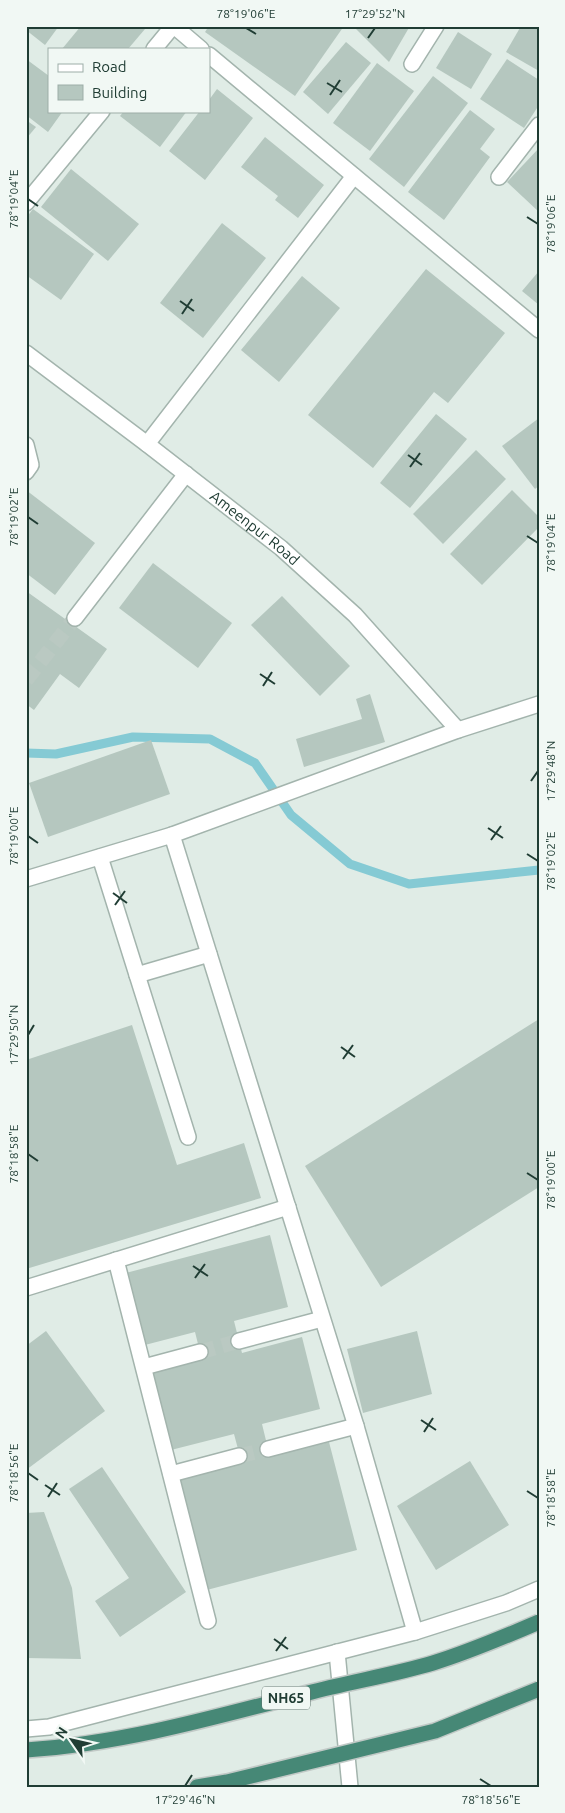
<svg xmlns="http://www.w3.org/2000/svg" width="565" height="1813" viewBox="0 0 565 1813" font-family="Ubuntu,sans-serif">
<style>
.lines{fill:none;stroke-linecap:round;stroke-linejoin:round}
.stream{stroke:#85cad4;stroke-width:9}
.building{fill:#b5c7bf}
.minor-tunnel{stroke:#bac9c2;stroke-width:15;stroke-dasharray:15 8;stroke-linecap:butt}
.service-casing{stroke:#a3b4ad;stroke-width:18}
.minor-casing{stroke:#a3b4ad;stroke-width:18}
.tertiary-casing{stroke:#a3b4ad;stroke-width:18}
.trunk-casing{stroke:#c1c9c6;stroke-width:18}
.service{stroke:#fff;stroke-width:15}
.minor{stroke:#fff;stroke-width:15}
.tertiary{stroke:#fff;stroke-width:15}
.trunk{stroke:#468876;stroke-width:15}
.trunk-bridge-casing{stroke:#c1c9c6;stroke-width:18;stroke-linecap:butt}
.trunk-bridge{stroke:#468876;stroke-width:15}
.ticks{fill:none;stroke:#203d34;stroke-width:2}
.labels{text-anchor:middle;stroke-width:4.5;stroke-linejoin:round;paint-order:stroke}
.shield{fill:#f1f8f4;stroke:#5f756e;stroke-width:1}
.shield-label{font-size:14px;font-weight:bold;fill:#203d34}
.street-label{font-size:15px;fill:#203d34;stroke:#f1f8f4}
.neatline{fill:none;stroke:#203d34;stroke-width:2}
.ticks-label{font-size:12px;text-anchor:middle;fill:#203d34}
</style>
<rect width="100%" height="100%" fill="#e0ece6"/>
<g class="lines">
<path class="stream" d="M26 753 56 754 133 737 210 739 255 763 291 815 350 864 409 884 539 870"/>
</g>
<g class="building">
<path d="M26 26H59L45 45 26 30Z"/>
<path d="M81 26H142L145 29 128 49H62Z"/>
<path d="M209 26H344L295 96 205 32Z"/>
<path d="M353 26H410L389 62Z"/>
<path d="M521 26H539V71L506 52Z"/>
<path d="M458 32 492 54 471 89 436 68Z"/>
<path d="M346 42 371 63 328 114 303 92Z"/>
<path d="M26 59 49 76V111H63L48 132 26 115Z"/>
<path d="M507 59 539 80V105L524 128 480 99Z"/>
<path d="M377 63 414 91 370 151 333 123Z"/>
<path d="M433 76 468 103 404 187 369 159Z"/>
<path d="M217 89 253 118 205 180 169 151 200 111H209V100Z"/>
<path d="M470 110 495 129 480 149 490 157 444 220 408 192Z"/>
<path d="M124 111H187L160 147 120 116Z"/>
<path d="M26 120 36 127 26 139Z"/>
<path d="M265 137 324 185 298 218 275 200 278 196 241 167Z"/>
<path d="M539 148V212L507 182Z"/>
<path d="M71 169 139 224 108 261 41 207Z"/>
<path d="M33 209 94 254 61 300 26 275V218Z"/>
<path d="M222 223 266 258 203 338 160 303Z"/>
<path d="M426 269 505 333 448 403 434 392 373 468 308 415Z"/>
<path d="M539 271V305L522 291Z"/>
<path d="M302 276 340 308 279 382 241 350Z"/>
<path d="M436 414 467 439 410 508 380 483Z"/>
<path d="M539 418V486L535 489 502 446Z"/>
<path d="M476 450 506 479 443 544 413 514Z"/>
<path d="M26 490 95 543 55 595 26 573Z"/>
<path d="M512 490 539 517V527L482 585 450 554Z"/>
<path d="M153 563 232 623 198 668 119 608Z"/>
<path d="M26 591 107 649 79 688 60 674 34 710 26 704Z"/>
<path d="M282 596 350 666 320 696 251 625Z"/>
<path d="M370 694 385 742 304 767 296 739 362 719 356 699Z"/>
<path d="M151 740 170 794 48 837 29 783Z"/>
<path d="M539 1019V1187L381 1287 305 1166Z"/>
<path d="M132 1025 177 1165 244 1143 261 1198 26 1269V1060Z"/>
<path d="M270 1235 288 1307 234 1321 242 1353 302 1337 320 1409 262 1424 270 1457 329 1442 357 1550 203 1591 175 1481 242 1464 234 1434 167 1451 148 1374 202 1360 195 1332 141 1346 122 1274Z"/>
<path d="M46 1331 105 1411 26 1470V1346Z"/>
<path d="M417 1331 432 1394 363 1413 347 1349Z"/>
<path d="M470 1461 509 1525 436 1570 397 1506Z"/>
<path d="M102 1467 186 1592 120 1637 95 1601 129 1578 69 1489Z"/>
<path d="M44 1512 72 1588 81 1659 26 1658V1513Z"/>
</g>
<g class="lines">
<g class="minor-tunnel">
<path d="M26 680 75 618"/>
<path d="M200 1352 239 1341"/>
<path d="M239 1456 268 1449"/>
</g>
<defs>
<g id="service">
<path d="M26 445 31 465 26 472"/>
<path d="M100 857 188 1137"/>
<path d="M137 975 209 954"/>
</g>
<g id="minor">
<path d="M174 26 201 49"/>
<path d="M154 49 173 26"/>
<path d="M209 55 539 330"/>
<path d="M412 64 436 26"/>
<path d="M499 177 539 125"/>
<path d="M26 203 102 111"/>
<path d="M147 444 354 176"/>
<path d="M75 618 186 474"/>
<path d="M26 879 172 835"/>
<path d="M116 1260 208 1621"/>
<path d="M26 1288 288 1207"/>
<path d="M239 1341 322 1319"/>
<path d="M144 1367 200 1352"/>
<path d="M268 1449 356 1426"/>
<path d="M171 1474 239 1456"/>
</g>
<g id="tertiary">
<path id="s1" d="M26 353 147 444 281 548 355 615 458 730"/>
<path d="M415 1632 356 1426 172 835 458 730 539 704"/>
<path d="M337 1652 350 1787"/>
<path d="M26 1729 49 1727 415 1632 506 1603 539 1589"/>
</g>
<path id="trunk" d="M197 1787 227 1782"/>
</defs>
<use href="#service" class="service-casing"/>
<use href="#minor" class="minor-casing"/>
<use href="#tertiary" class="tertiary-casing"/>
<use href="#trunk" class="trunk-casing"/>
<use href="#service" class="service"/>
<use href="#minor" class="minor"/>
<use href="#tertiary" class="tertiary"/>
<use href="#trunk" class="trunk"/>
<defs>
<g id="trunk-bridge">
<path d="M26 1750C121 1744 216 1717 308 1693 349 1682 393 1675 433 1663 469 1652 504 1637 539 1622"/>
<path d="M227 1782 435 1731 539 1689"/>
</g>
</defs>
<use href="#trunk-bridge" class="trunk-bridge-casing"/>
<use href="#trunk-bridge" class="trunk-bridge"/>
</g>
<path class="ticks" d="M246 28 256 34M368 38 375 28M327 83 342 92M330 95 340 80M28 199 38 206M527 217 538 224M180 301 194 311M182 314 192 299M408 455 422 465M410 467 420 453M28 517 38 524M527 536 538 543M260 674 275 684M263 686 272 672M531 781 538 771M488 828 503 838M28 836 38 843M491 840 501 826M527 854 538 861M113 893 127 903M115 905 125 891M28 1035 34 1025M341 1047 355 1057M343 1059 353 1045M28 1154 38 1161M527 1173 538 1180M193 1266 208 1276M195 1278 205 1264M421 1420 436 1430M424 1432 433 1418M28 1473 38 1480M45 1485 60 1495M527 1491 538 1498M48 1497 57 1483M274 1639 288 1649M276 1651 286 1637M480 1779 491 1786M185 1786 192 1775"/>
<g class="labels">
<rect class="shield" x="262" y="1686.5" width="48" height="23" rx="4"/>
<g class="shield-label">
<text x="286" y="1703">NH65</text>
</g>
<g class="street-label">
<text dy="5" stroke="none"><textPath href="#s1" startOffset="288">Ameenpur Road</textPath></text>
</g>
</g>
<rect width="565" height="1813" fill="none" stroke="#f1f8f4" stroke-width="55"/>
<rect x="48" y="48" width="162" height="65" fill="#f1f8f4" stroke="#9dada7"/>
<rect x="58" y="64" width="25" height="8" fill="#ffffff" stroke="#9dada7"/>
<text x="92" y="72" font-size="15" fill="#203d34">Road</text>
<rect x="58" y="85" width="25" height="15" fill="#b5c7bf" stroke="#9dada7"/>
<text x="92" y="98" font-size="15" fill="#203d34">Building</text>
<g transform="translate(72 1740) rotate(304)" stroke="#f1f8f4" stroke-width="4" paint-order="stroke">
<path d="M0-4L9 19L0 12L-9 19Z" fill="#203d34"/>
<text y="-8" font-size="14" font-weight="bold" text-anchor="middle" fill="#203d34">N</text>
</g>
<rect x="28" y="28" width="510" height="1758" class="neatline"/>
<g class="ticks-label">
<text x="246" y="18">78°19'06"E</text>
<text x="375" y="18">17°29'52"N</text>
<text transform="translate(14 199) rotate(-90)" y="4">78°19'04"E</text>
<text transform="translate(551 224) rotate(-90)" y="4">78°19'06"E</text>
<text transform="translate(14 517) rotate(-90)" y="4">78°19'02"E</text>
<text transform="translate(551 543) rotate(-90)" y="4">78°19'04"E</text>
<text transform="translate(551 771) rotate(-90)" y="4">17°29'48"N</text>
<text transform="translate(14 836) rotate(-90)" y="4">78°19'00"E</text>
<text transform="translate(551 861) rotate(-90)" y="4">78°19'02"E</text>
<text transform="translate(14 1035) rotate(-90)" y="4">17°29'50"N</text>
<text transform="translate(14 1154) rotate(-90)" y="4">78°18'58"E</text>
<text transform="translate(551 1180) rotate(-90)" y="4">78°19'00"E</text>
<text transform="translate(14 1473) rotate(-90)" y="4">78°18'56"E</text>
<text transform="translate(551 1498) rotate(-90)" y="4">78°18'58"E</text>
<text x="185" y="1804">17°29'46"N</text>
<text x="491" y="1804">78°18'56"E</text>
</g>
</svg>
